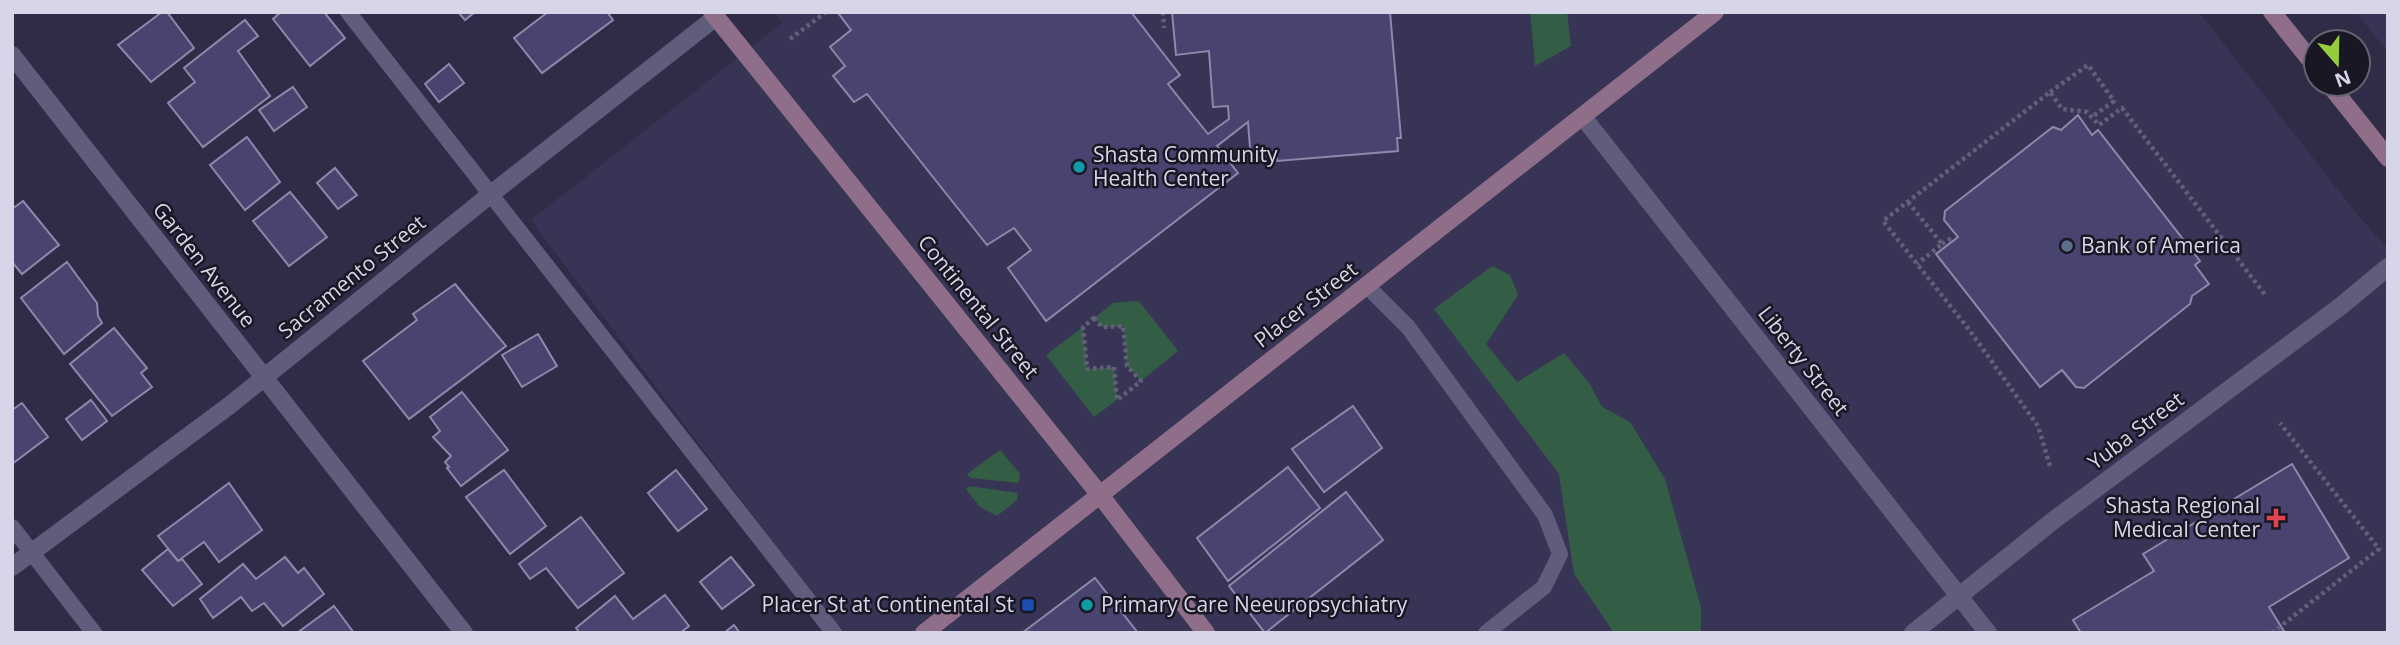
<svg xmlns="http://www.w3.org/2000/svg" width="2400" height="645" viewBox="0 0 2400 645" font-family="'Open Sans',sans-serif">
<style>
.built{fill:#383456}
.green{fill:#335d45}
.building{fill:#494370;stroke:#8c89ab;stroke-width:2}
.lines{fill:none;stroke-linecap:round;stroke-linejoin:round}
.path{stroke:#625f78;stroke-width:4.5;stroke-dasharray:3.5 3.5;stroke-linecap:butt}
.lane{stroke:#605d7c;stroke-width:16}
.street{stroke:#605d7c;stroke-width:18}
.secondary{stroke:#8f6e8a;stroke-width:18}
.culture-dot{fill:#0f9aa8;stroke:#181723;stroke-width:2.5}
.service-dot{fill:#5c6f8a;stroke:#181723;stroke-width:2.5}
.health-dot{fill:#e0444e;stroke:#181723;stroke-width:2.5}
.transit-dot{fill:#1a4fb4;stroke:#181723;stroke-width:2.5}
.labels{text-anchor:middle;stroke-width:5;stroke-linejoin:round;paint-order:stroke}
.poi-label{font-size:21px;fill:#d7d6e8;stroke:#181723;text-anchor:start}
.street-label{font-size:21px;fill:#d7d6e8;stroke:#181723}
</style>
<rect width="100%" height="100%" fill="#302c48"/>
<g class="built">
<path d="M774 12H2199L2356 213 2388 249V633H841L531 220 782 23Z"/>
<path d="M2356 12H2388V52Z"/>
</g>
<g class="green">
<path d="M1530 12H1567L1571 46 1535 66Z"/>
<path d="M1492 266 1510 275 1518 295 1486 344 1517 382 1564 353 1590 384 1602 407 1630 422 1665 479 1701 607V633H1614L1574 574 1559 474 1434 309Z"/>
<path d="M1139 301 1178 351 1141 381 1127 366 1123 327H1102L1094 318 1113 303Z"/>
<path d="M1083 327 1087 369 1114 367 1117 400 1094 417 1046 355Z"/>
<path d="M1000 450 1020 474 1019 483 971 478 967 474Z"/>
<path d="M969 486 1018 493 1017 500 997 516 980 507 966 489Z"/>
</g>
<g class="building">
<path d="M162 12H167L194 48 151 82 118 45Z"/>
<path d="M281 12H324L345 38 310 66 273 19Z"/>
<path d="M458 12H475L465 20Z"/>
<path d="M548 12H607L613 20 542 73 514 38Z"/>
<path d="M841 12H1131L1180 75 1168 84 1208 134 1229 119 1228 106 1213 107 1209 51 1176 55 1172 12H1390L1401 138H1397L1398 151 1277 161V158L1251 161 1248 122 1217 146 1238 173 1046 321 1008 268 1031 250 1014 228 987 245 867 94 854 102 833 76 845 66 830 47 851 30 839 14Z"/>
<path d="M245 20 258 36 238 51 270 96 203 147 168 103 195 82 184 68Z"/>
<path d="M449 64 464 83 439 102 425 84Z"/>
<path d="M293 87 307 107 274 131 259 110Z"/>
<path d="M2078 115 2092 135 2098 130 2200 261 2195 265 2209 284 2192 296 2190 304 2084 388 2076 387 2062 370 2040 387 1936 254 1958 237 1944 220 1945 211 2053 127 2061 130Z"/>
<path d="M247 137 280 182 245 210 210 165Z"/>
<path d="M335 168 357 195 338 209 317 183Z"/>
<path d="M290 192 327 237 289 266 253 221Z"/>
<path d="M23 201 59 245 22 274 12 262V209Z"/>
<path d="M67 262 97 303 98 316 102 323 64 354 21 298Z"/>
<path d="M455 284 506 346 409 419 363 361 417 320 413 314Z"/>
<path d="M114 328 147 368 141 373 152 387 112 416 70 364Z"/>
<path d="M538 334 557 366 522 387 502 355Z"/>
<path d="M462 392 508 450 461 486 447 468 449 467 445 462 451 456 433 437 440 431 430 417Z"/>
<path d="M91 400 107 421 82 440 66 419Z"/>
<path d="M22 403 48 437 12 464V410Z"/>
<path d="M1353 406 1382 448 1324 492 1292 449Z"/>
<path d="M2292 464 2349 558 2269 607 2285 633H2081L2073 620 2154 571 2143 554Z"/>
<path d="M1288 467 1320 508 1228 581 1197 538Z"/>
<path d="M504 470 546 526 510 554 466 497Z"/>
<path d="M676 470 707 509 678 531 648 493Z"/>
<path d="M229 483 262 530 219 562 204 542 178 561 158 536Z"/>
<path d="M1346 492 1383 540 1265 633 1229 586Z"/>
<path d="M581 517 624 573 578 608 546 568 530 579 519 564Z"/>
<path d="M168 549 178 561 182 559 202 584 173 606 142 570Z"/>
<path d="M285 557 298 573 304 568 324 594 283 626 264 603 252 611 241 597 213 618 200 599 243 564 256 579Z"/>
<path d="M731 557 754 585 722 609 700 582Z"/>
<path d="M1095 578 1138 633H1022Z"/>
<path d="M665 595 689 626 680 633H580L576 628 615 596 633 619Z"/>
<path d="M334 606 354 633H297Z"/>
<path d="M734 625 740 633H724Z"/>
</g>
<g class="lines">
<g class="path">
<path d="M1163 12 1164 28"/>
<path d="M790 39 826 12"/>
<path d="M2050 92 2088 65 2114 101 2092 117"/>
<path d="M1908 202 1942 244 1917 264"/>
<path d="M1942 244 1953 237"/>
<path d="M1094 318 1102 327 1123 326 1127 366 1141 381 1117 400 1114 367 1087 369 1083 327Z"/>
<path d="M2050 466 2038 426 1967 327 1883 221 2050 92 2062 109 2087 112 2099 125 2122 108 2266 296"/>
<path d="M2272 633 2379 549 2280 423"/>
</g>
<g class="lane">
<path d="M348 12 834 633"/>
<path d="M1367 286 1408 327 1545 515 1560 554 1544 587 1486 633"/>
<path d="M12 527 94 633"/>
</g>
<g class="street">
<path d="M12 55 464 633"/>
<path d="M1583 117 1988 633"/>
<path d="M12 567 230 405 491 194 716 17"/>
<path d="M1913 633 2054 520 2341 306 2388 267"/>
</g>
<g class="secondary">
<path d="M712 12 1100 495 1206 633"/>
<path d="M2272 12 2316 67"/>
<path d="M2329 84 2388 158"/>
<path d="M924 633 1715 12"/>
</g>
</g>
<g class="culture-dot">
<circle cx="1079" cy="167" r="7"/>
<circle cx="1087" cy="605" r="7"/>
</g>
<circle class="service-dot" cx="2067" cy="246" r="7"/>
<path class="health-dot" d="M2272.5 507.5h7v7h7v7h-7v7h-7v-7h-7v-7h7z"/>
<rect class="transit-dot" x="1021" y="598" width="14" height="14" rx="3.5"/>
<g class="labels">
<g class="poi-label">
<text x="1093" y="162">Shasta Community<tspan x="1093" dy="24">Health Center</tspan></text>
<text x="2081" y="253">Bank of America</text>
<text x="2260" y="513" text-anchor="end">Shasta Regional<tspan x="2260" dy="24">Medical Center</tspan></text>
<text x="1014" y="612" text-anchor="end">Placer St at Continental St</text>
<text x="1101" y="612">Primary Care Neeuropsychiatry</text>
</g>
<g class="street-label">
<text transform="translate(204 265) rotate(52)" y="7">Garden Avenue</text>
<text transform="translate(352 277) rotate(-39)" y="7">Sacramento Street</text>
<text transform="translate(1306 305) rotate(-38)" y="7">Placer Street</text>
<text transform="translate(978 307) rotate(51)" y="7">Continental Street</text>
<text transform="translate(1803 361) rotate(52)" y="7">Liberty Street</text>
<text transform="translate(2136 431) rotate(-37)" y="7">Yuba Street</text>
</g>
</g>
<rect width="2400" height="645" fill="none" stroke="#d7d6e8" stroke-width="28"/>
<g transform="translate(2337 63) rotate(160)"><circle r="33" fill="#181723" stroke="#646372" stroke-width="2"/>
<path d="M0-5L12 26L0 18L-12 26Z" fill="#95cc3b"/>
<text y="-10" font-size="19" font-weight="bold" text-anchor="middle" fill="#d7d6e8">N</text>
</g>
</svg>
